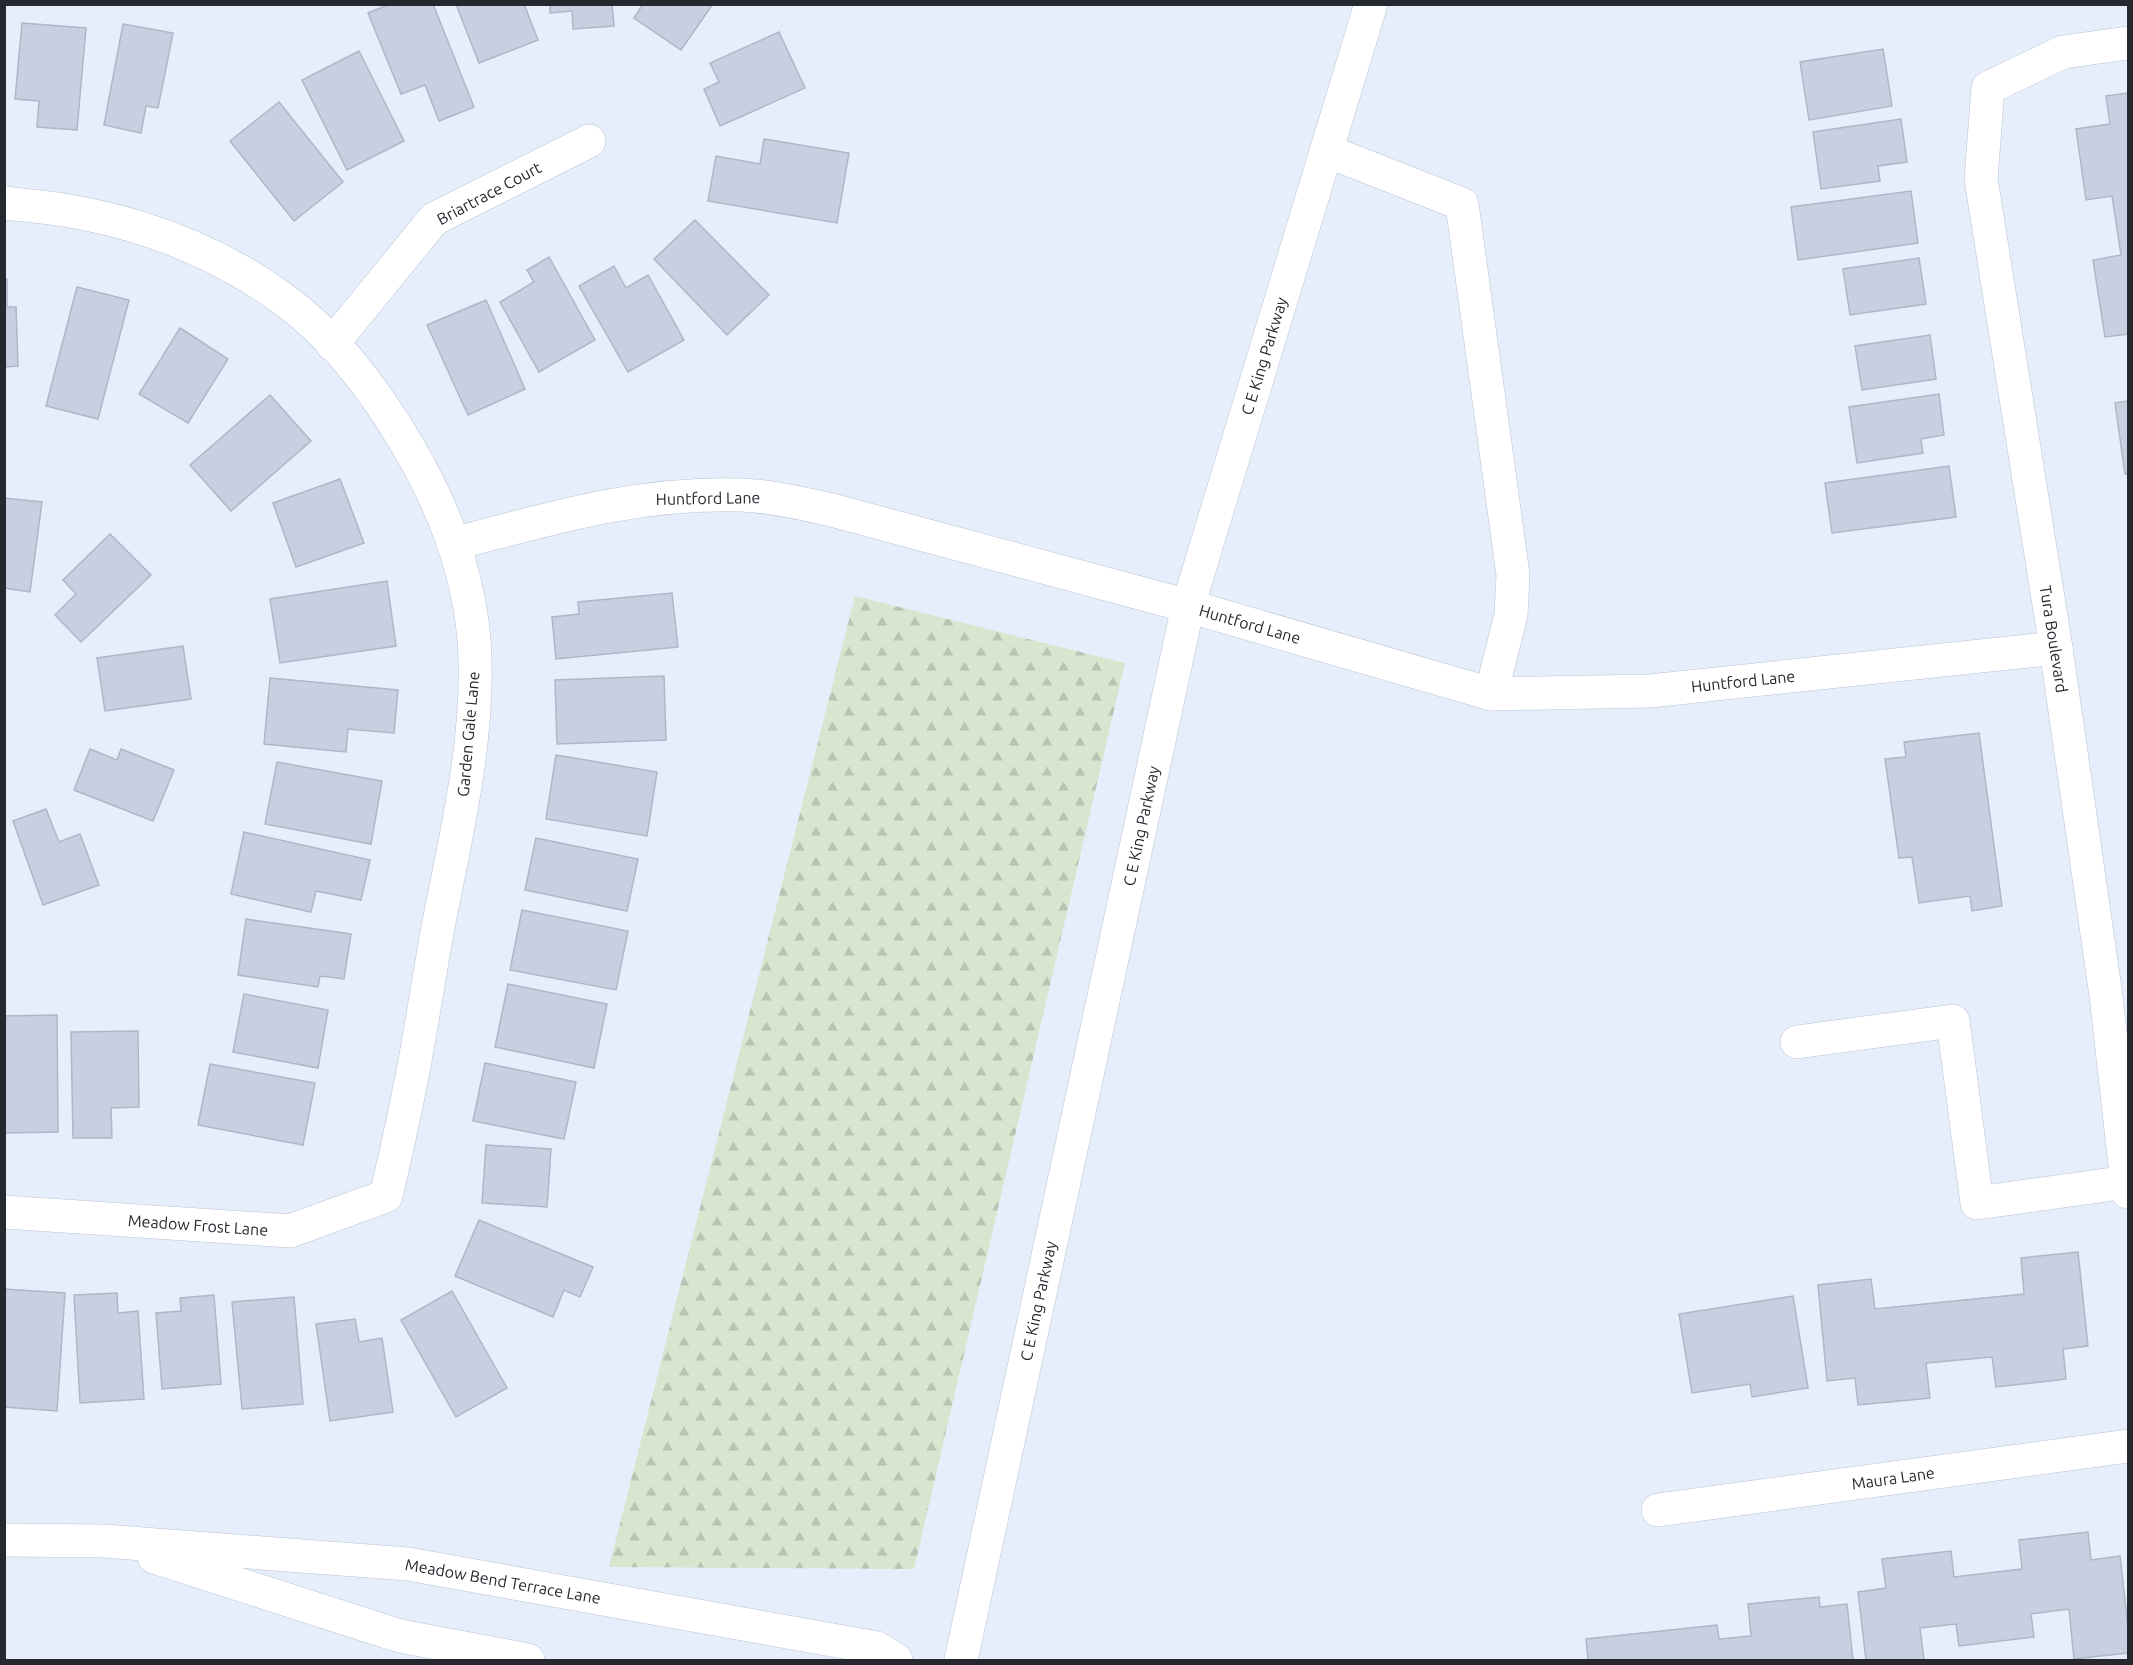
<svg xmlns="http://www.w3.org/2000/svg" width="2133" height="1665" viewBox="0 0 2133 1665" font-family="Ubuntu,sans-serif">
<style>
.forest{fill:url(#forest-firs)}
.building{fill:#c7d0e1;stroke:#aeb7c7;stroke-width:1.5}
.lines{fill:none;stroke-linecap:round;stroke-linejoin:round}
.minor-casing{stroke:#bac4d4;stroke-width:34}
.major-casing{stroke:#bac4d4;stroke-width:34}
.minor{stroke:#fff;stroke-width:33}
.major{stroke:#fff;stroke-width:33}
.labels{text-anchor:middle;stroke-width:5;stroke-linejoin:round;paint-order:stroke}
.street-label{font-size:16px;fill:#25292f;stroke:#fff}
</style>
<defs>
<pattern id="forest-firs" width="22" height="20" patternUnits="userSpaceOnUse" patternTransform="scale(1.5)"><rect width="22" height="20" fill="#d6e6cf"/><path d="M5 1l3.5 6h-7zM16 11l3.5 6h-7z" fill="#b8c5b2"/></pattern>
</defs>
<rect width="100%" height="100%" fill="#e6eefc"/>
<path class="forest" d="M855 596 1125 663 914 1569 609 1567Z"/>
<g class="building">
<path d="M390 4H433L474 107 439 121 425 85 401 94 368 13Z"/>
<path d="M456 4H524L538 40 479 63Z"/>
<path d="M550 4H612L614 26 573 29 572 11 550 13Z"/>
<path d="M643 4H713L681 50 634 18Z"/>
<path d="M22 23 86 28 77 130 37 127 39 101 15 99Z"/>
<path d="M123 24 173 33 158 108 146 106 141 133 104 125Z"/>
<path d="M779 32 805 88 720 126 704 89 719 82 710 63Z"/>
<path d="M1883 49 1892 106 1809 120 1800 62Z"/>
<path d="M359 51 404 141 347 170 302 80Z"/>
<path d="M2128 93V334L2105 337 2093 260 2121 255 2112 196 2086 200 2076 129 2110 124 2106 96Z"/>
<path d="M279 102 343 182 294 221 230 141Z"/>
<path d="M1901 119 1907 162 1878 166 1880 181 1821 189 1813 132Z"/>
<path d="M764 139 849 153 837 223 708 201 716 156 760 164Z"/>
<path d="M1911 191 1918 243 1798 260 1791 207Z"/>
<path d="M695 220 769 295 727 335 654 259Z"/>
<path d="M549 257 595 340 539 372 500 302 534 282 527 270Z"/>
<path d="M1919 258 1926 304 1850 315 1843 269Z"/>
<path d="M614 266 626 288 648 275 684 340 628 372 579 286Z"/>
<path d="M4 279H7V307H16L18 366 4 367Z"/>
<path d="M77 287 129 300 98 419 46 406Z"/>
<path d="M486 300 525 389 468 415 427 325Z"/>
<path d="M180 328 228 359 188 423 139 394Z"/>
<path d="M1930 335 1936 379 1862 390 1855 346Z"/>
<path d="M1939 394 1944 435 1921 439 1923 453 1857 463 1849 407Z"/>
<path d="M270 395 311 441 231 511 190 465Z"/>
<path d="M2128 401V474H2125L2115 403Z"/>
<path d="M1949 466 1956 517 1832 533 1825 483Z"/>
<path d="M340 479 364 543 296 567 273 503Z"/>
<path d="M4 498 42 502 30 592 4 588Z"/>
<path d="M110 534 151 575 81 642 55 615 76 594 63 580Z"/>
<path d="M387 581 396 646 280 663 270 599Z"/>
<path d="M672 593 678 647 556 659 552 617 579 614 578 602Z"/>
<path d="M183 646 191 699 105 711 97 658Z"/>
<path d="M664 676 666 740 557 744 555 680Z"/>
<path d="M270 678 398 690 394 733 348 729 346 752 264 744Z"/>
<path d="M1979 733 2002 906 1972 911 1970 896 1919 903 1912 857 1899 858 1885 759 1906 757 1904 742Z"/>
<path d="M90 749 117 760 121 749 174 770 153 821 74 790Z"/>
<path d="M556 755 657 772 647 836 546 819Z"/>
<path d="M277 762 382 781 371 844 265 824Z"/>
<path d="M46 809 59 842 80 834 99 885 43 905 13 821Z"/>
<path d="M244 832 370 860 361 900 316 891 311 912 231 894Z"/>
<path d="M536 838 638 859 627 911 525 890Z"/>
<path d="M522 910 628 931 616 990 510 970Z"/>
<path d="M246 919 351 934 344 979 320 976 318 987 238 975Z"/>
<path d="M508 984 607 1004 594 1068 495 1047Z"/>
<path d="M244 994 328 1010 318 1068 233 1052Z"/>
<path d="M57 1015 58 1132 4 1133V1016Z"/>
<path d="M138 1031 139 1107 111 1108 112 1138H73L71 1032Z"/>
<path d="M485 1063 576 1082 564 1139 473 1121Z"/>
<path d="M210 1064 315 1083 303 1145 198 1125Z"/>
<path d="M486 1145 551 1149 547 1207 482 1203Z"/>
<path d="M479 1220 593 1267 580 1297 564 1290 553 1317 455 1276Z"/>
<path d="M2078 1252 2088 1346 2063 1349 2066 1379 1996 1387 1992 1357 1926 1363 1930 1398 1858 1405 1855 1378 1827 1381 1818 1285 1871 1279 1875 1309 2024 1294 2021 1258Z"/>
<path d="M4 1289 65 1293 57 1411 4 1407Z"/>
<path d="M452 1291 507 1388 456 1417 401 1320Z"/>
<path d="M117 1293 118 1313 138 1311 144 1399 80 1403 74 1295Z"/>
<path d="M214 1295 221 1384 162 1389 156 1313 181 1311 180 1298Z"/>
<path d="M1793 1296 1808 1388 1752 1397 1750 1384 1692 1393 1679 1314Z"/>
<path d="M294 1297 303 1404 242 1409 232 1302Z"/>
<path d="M355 1319 359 1342 382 1338 393 1412 330 1421 316 1324Z"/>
<path d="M2088 1532 2091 1560 2120 1556 2128 1627V1653L2074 1659 2069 1609 2031 1614 2034 1637 1959 1646 1956 1624 1920 1628 1924 1660H1866L1858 1592 1886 1588 1882 1559 1951 1551 1954 1577 2022 1569 2019 1540Z"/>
<path d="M1819 1597 1820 1607 1847 1604 1853 1660H1588L1586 1639 1717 1625 1719 1639 1751 1636 1748 1604Z"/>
</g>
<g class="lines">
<defs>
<g id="minor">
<path d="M2128 43 2063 52 1988 88 1981 179 2056 648 2106 996 2128 1192"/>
<path d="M1327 151 1462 204 1513 575 1511 615 1491 694"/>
<path d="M4 203C32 206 59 208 86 214 156 228 226 257 283 299 336 337 377 393 409 448 443 506 468 572 474 639 481 732 457 831 439 922 430 970 423 1018 414 1066 406 1109 396 1153 386 1196L290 1231 4 1212"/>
<path d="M332 344 434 219 589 141"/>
<path d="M453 544C552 518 637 492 741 495 770 496 799 503 828 509L1188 606 1491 694 1650 691 2056 648"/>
<path d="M1797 1042 1953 1021 1977 1203 2127 1182"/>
<path d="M1658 1510 2128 1446"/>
<path d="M4 1540 104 1541 408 1564 877 1648 896 1660"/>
<path d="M154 1557 400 1636 528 1660"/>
</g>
<path id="major" d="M961 1660 1188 606 1371 4"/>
</defs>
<use href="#minor" class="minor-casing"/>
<use href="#major" class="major-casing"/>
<use href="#minor" class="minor"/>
<use href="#major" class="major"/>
</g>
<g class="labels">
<g class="street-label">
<text transform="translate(489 193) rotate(-28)" y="6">Briartrace Court</text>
<text transform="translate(1264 356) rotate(-73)" y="6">C E King Parkway</text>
<text transform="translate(708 498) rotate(-1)" y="6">Huntford Lane</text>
<text transform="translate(1250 624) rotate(16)" y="6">Huntford Lane</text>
<text transform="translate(2054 639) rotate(81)" y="6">Tura Boulevard</text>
<text transform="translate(1743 681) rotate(-6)" y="6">Huntford Lane</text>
<text transform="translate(468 734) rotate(-85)" y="6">Garden Gale Lane</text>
<text transform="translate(1141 826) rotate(-78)" y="6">C E King Parkway</text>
<text transform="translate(198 1225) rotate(4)" y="6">Meadow Frost Lane</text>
<text transform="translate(1038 1301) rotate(-78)" y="6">C E King Parkway</text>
<text transform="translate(1893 1478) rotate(-8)" y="6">Maura Lane</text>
<text transform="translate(503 1581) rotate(10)" y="6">Meadow Bend Terrace Lane</text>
</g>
</g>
<rect width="2133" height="1665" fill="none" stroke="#25292f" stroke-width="12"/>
</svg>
